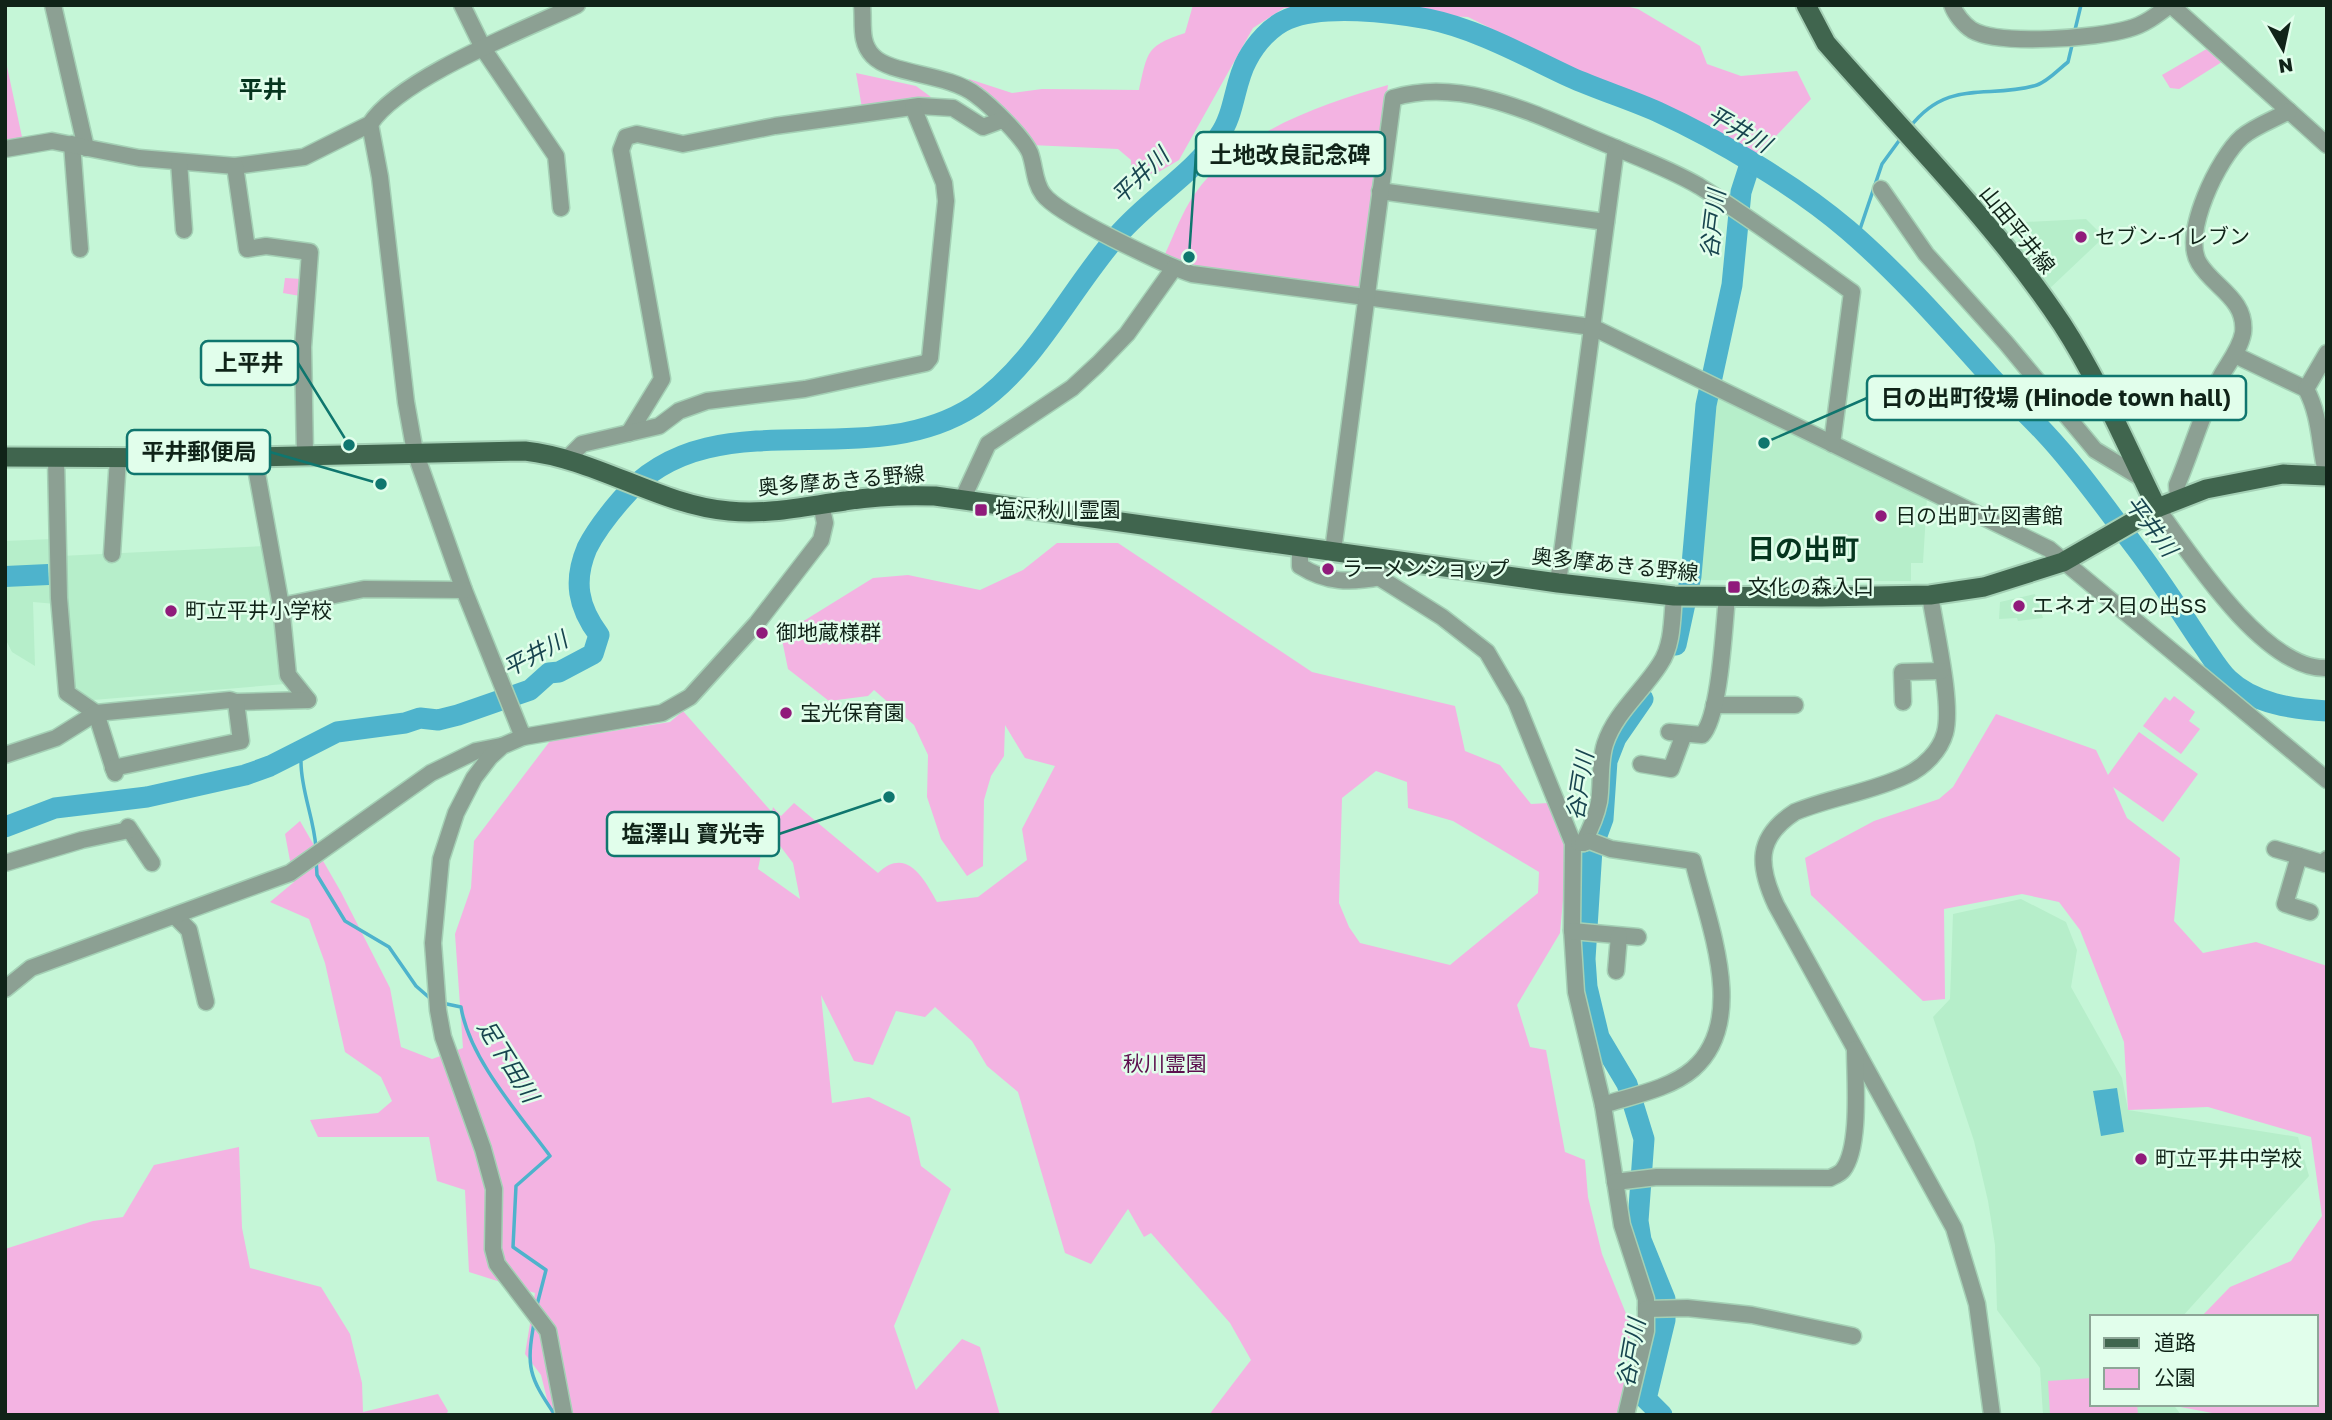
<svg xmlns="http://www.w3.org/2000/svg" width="2332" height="1420" viewBox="0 0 2332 1420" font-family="'Golos Text','Noto Sans JP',sans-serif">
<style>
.built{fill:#b6eeca}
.green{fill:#f3b3e2;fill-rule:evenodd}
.water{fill:#4eb3cc}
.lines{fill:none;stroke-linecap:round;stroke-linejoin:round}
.stream{stroke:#4eb3cc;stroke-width:3.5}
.river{stroke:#4eb3cc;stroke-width:21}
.minor-casing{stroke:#a4d0b5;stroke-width:19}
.major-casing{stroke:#a4d0b5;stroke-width:23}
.minor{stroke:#8ca093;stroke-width:16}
.major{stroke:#40654e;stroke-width:19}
.poi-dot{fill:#901b7b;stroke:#e1feeb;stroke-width:2.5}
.labels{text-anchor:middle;stroke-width:5;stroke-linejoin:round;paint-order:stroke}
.street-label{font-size:21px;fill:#102318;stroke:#e1feeb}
.poi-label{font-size:21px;fill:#102318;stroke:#e1feeb;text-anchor:start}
.park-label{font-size:21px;fill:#5c0f4e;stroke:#e1feeb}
.water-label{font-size:23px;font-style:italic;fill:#18454f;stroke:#e1feeb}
.quarter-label{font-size:24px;font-weight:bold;fill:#05351e;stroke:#e1feeb}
.district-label{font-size:28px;font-weight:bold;fill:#05351e;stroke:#e1feeb}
.leader{fill:none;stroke:#0f766e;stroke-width:2.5}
.callout-dot{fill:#0f766e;stroke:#e1feeb;stroke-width:2.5}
.callout{fill:#e1feeb;stroke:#0f766e;stroke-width:2.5}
.callout-label{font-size:23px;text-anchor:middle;font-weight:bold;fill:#102318}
</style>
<rect width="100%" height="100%" fill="#c5f6d7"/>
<g class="built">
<path d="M2086 219 2104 237 2047 291 2014 245 2026 232V222Z"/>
<path d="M1715 393 1927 497 1923 563H1911V581L1692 580Z"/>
<path d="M53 539 56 604 33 602 35 666 12 652 5 638V541Z"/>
<path d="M265 546 276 595 285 684 93 700 75 687 61 556Z"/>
<path d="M2035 594 2043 618 2018 621 2017 618 1999 619 2000 602Z"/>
<path d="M2021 899 2066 922 2077 950 2071 987 2122 1078 2128 1110 2298 1137 2309 1176 2182 1317H2092V1404H2173L2181 1415H2043L2040 1368 1997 1310 1995 1245 1988 1201 1974 1141 1933 1017 1950 999 1953 914Z"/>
</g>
<g class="green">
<path d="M1193 5H1621L1638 9 1700 46 1707 64 1741 76 1797 71 1811 99 1759 154 1587 76 1468 17 1284 8 1253 28 1179 160 1157 173 1132 175 1131 160 1118 149 1031 145 967 98 969 79 1012 93 1042 89 1139 90C1148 51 1146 46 1185 33Z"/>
<path d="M2210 47 2225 60 2179 89 2170 88 2162 75Z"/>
<path d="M5 57 22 137 5 141Z"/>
<path d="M856 73 916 86 931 97 862 108Z"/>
<path d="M1388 85 1361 289 1202 269 1165 254C1174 235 1182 212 1194 195 1237 133 1318 105 1388 85Z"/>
<path d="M285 278 302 279 300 296 283 293Z"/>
<path d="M1057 543H1118L1312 672 1455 706 1465 751 1500 765 1531 804 1548 803 1568 845 1560 933 1517 1005 1530 1047 1546 1050 1565 1152 1585 1160 1588 1197 1602 1254 1631 1326 1620 1415H1209L1251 1360 1230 1323 1151 1233 1144 1237 1128 1209 1091 1264 1065 1253 1018 1092 987 1066 972 1041 935 1007 925 1017 896 1011 873 1065 854 1061 821 995 832 1103 869 1097 910 1117 921 1166 951 1189 894 1326 916 1390 962 1339 980 1347 1000 1415H551L541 1375 525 1354 535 1293 469 1272 465 1190 437 1181 429 1137H318L310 1120 378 1113 392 1101 381 1077 345 1052 325 963 309 919 270 902 294 882 285 834 300 821 341 892 390 988 401 1047 432 1059 463 1048 455 934 471 888 474 841 550 741 670 722 683 711 770 810 758 869 800 899 793 863 768 830 773 807 781 816 794 803 878 873C907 846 924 879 937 902L978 897 1027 860 1022 829 1055 766 1025 758 1005 725 1004 756 991 776 984 800 983 866 967 876 941 839 927 797 928 755 914 725 874 690 868 696 829 701 788 669 781 635 873 578 908 575 980 590 1023 570ZM1376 771 1407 782 1408 808 1453 821 1539 872 1538 893 1450 965 1360 943 1349 927 1339 903 1342 798Z"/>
<path d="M2174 696 2195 712 2189 721 2200 729 2181 754 2143 726 2165 697 2170 701Z"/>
<path d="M1996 714 2096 750 2108 775 2139 732 2198 774 2163 822 2113 787 2127 818 2180 858 2174 921 2203 953 2256 942 2327 966V1415H2223L2175 1406 2316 1404V1317H2201L2230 1287 2291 1261 2322 1216 2311 1137 2208 1107 2128 1110 2124 1042 2080 930 2059 902 2022 894 1944 909 1945 999 1923 1001 1811 895 1805 858 1874 821 1939 799 1953 787Z"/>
<path d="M239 1147 242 1228 250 1268 321 1287 350 1334 362 1383 363 1412 438 1394 448 1411 446 1415H5V1249L93 1221 123 1217 154 1165Z"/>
<path d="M2092 1378V1404H2137L2138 1415H2050L2048 1381Z"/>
</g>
<g class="water">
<path d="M48 564 49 585 5 587V566Z"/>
<path d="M2117 1088 2124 1132 2101 1136 2093 1091Z"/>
</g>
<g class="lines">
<g class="stream">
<path d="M2074 34 2081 5"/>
<path d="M1910 127C1949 77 1989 100 2037 85 2047 82 2059 69 2068 62L2073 41"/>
<path d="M1857 238 1882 164 1901 138"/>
<path d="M290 754 301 762C301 791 314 818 316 848"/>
<path d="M316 859 317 875 345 921 389 947 416 986 432 1000"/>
<path d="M442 1003 461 1007C469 1058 519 1114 550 1156L516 1186 513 1247 546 1270 537 1305"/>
<path d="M534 1323C526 1367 529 1377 555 1415"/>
</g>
<g class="river">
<path d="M1676 645 1691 576 1706 405 1732 285 1741 192 1750 164"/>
<path d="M1643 699 1616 738 1607 761 1603 819 1592 849 1585 959 1587 987 1599 1037 1627 1084 1644 1139 1638 1221 1641 1240 1665 1299V1320L1646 1399 1662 1415"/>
<path d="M5 827 55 808 147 797 245 775 270 766 337 732 405 723 420 718 438 720 458 715 530 690 549 673 559 672 593 654 599 635C578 607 573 581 587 548 596 530 608 515 621 500 711 393 862 478 974 406 1034 367 1071 288 1118 235 1149 199 1192 175 1219 136 1235 114 1234 83 1247 60 1256 43 1271 26 1288 19 1324 4 1391 12 1428 19 1477 29 1525 56 1570 77 1599 90 1629 99 1658 112 1719 140 1797 186 1848 230 1899 274 1943 324 1988 374 2006 394 2026 413 2045 433 2077 467 2105 507 2133 544 2157 575 2178 608 2200 641 2209 653 2217 668 2228 679 2254 704 2293 709 2327 711"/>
</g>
<defs>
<g id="minor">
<path d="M53 5 86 148"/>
<path d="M462 5 484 50 556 156 561 208"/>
<path d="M862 5C864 23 859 42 873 56 891 75 948 73 976 95 991 106 1023 137 1030 153 1035 167 1034 182 1043 194 1058 215 1165 265 1192 274L1592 327 2049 549 2327 780"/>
<path d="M1952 5C1955 14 1964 25 1972 30 1999 46 2098 38 2128 29 2144 25 2157 15 2170 5"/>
<path d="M2171 5 2327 145"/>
<path d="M370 124 380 177 406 402 415 452 464 590 523 737"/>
<path d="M72 144 80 249"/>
<path d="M5 149 52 141 139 158 235 166 304 157 370 124C401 77 524 30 577 5"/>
<path d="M179 162 184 230"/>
<path d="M235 166 247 249 266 246 310 252 303 347 305 455"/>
<path d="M1881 189 1926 254 2006 343 2095 450 2143 479"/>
<path d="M1380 191 1606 222"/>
<path d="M2235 355 2306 389C2321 417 2319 446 2327 476"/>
<path d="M2306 389 2327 353"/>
<path d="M629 433 662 379 621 150 626 137 637 134 683 144 775 126 919 106 953 108 983 127 1002 120"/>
<path d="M254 457 281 606 288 675 308 700"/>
<path d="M56 458 59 598 67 693 96 713 115 773"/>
<path d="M568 458 582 444 659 426 679 411 707 401 805 389 926 363 930 358 946 201 944 183 913 107"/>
<path d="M963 498 988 444 1072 388 1098 364 1127 334 1174 268"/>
<path d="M2178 500 2177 485C2192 450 2203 409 2221 376 2229 362 2240 349 2243 333 2247 299 2213 287 2199 263 2181 234 2219 157 2242 137 2255 126 2275 119 2289 111"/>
<path d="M2157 508C2189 553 2265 671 2327 668"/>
<path d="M1300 546V566C1327 583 1350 583 1381 577"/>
<path d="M1333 551 1393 98C1465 76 1540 117 1606 144 1637 157 1670 169 1699 186 1752 219 1802 256 1852 292L1832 444"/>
<path d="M112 554 118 458"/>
<path d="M1383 558 1380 578 1442 617 1487 652 1516 702 1573 843 1572 929 1576 992 1603 1105 1622 1225 1646 1299V1331L1626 1415"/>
<path d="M1558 583 1616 148"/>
<path d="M1930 595C1935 629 1953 703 1945 733 1940 751 1924 767 1907 775 1872 792 1831 797 1795 812 1755 838 1758 866 1776 905L1954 1228 1977 1304 1992 1415"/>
<path d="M281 606 364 589 464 590"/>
<path d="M1903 702 1902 672 1941 671"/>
<path d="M1714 705H1795"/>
<path d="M1669 732 1702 735C1720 717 1724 626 1727 597"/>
<path d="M5 755 56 738 96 713 230 700 236 702 308 700"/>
<path d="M1641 764 1671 769 1684 734"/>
<path d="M113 768 241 741 236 702"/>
<path d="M128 827 152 863"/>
<path d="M1579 843H1583C1590 830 1596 817 1599 802 1602 783 1599 763 1605 744 1615 713 1643 691 1660 664 1673 645 1672 618 1674 596"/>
<path d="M1583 843 1590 841 1611 849 1693 861C1708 923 1749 1020 1693 1069 1670 1089 1631 1096 1603 1105"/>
<path d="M2275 849 2299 856"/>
<path d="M5 863 82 840 129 830"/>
<path d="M2310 912 2285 904 2299 856 2325 864 2327 859"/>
<path d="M175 916 189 930 206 1002"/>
<path d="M1572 931 1638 937"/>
<path d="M1616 971 1619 936"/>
<path d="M5 989 31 968 290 873 431 773 476 751 501 746"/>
<path d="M1615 1182 1657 1177 1830 1178C1834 1176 1840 1174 1843 1170 1861 1147 1855 1078 1855 1049"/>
<path d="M1646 1309 1687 1308 1752 1315 1853 1336"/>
<path d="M564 1415 548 1331 497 1264 493 1249 494 1189 483 1149 443 1037 438 1010 433 943 441 859 456 813 474 778 490 757 502 746 523 737 662 713 690 697 757 623 821 540 825 523 821 504"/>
</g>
<g id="major">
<path d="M1806 5 1826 43C1906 135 1995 223 2062 324 2099 381 2127 447 2157 508"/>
<path d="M5 457 204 458 525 451C597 459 659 505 729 511 768 515 807 506 845 501 875 496 905 495 935 496L1558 583 1674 596 1821 597 1930 595 1984 587 2063 562 2157 508 2206 489 2283 474 2327 476"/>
</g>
</defs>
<use href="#minor" class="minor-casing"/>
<use href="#major" class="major-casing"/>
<use href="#minor" class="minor"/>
<use href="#major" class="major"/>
</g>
<g class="poi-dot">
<circle cx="2081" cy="237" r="7"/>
<rect x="974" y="503" width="14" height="14" rx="3.5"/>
<circle cx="1881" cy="516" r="7"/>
<circle cx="1328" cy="569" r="7"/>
<rect x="1727" y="580" width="14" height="14" rx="3.5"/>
<circle cx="2019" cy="606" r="7"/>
<circle cx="171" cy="611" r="7"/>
<circle cx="762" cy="633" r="7"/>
<circle cx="786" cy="713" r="7"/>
<circle cx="2141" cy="1159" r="7"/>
</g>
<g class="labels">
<g class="street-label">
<text transform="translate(2017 230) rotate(51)" y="7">山田平井線</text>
<text transform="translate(841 481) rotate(-5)" y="7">奥多摩あきる野線</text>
<text transform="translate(1615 565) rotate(6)" y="7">奥多摩あきる野線</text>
</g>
<g class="poi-label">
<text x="2095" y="244">セブン-イレブン</text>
<text x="995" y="517">塩沢秋川霊園</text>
<text x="1895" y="523">日の出町立図書館</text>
<text x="1342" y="576">ラーメンショップ</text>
<text x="1748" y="594">文化の森入口</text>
<text x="2033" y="613">エネオス日の出SS</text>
<text x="185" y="618">町立平井小学校</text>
<text x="776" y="640">御地蔵様群</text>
<text x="800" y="720">宝光保育園</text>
<text x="2155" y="1166">町立平井中学校</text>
</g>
<g class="park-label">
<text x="1165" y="1071">秋川霊園</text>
</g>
<g class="water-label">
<text transform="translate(1739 129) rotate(30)" y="8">平井川</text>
<text transform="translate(1140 176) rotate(-44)" y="8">平井川</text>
<text transform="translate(1713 224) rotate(-83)" y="8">谷戸川</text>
<text transform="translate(2151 526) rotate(53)" y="8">平井川</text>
<text transform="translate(535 654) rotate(-28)" y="8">平井川</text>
<text transform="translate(1580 786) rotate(-81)" y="8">谷戸川</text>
<text transform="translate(508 1061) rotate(58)" y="8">足下田川</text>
<text transform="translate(1631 1353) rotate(-80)" y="8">谷戸川</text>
</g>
<g class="quarter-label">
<text x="263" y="98">平井</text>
</g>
<g class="district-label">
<text x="1803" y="559">日の出町</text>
</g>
</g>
<path class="leader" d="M1189 257L1196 154M349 445L298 363M1764 443L1867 398M381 484L270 452M889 797L779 834"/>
<g class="callout-dot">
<circle cx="1189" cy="257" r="7"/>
<circle cx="349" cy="445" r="7"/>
<circle cx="1764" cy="443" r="7"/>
<circle cx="381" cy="484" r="7"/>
<circle cx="889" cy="797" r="7"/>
</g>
<g class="callout">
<rect x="1196" y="132" width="189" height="44" rx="7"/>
<rect x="201" y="341" width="97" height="44" rx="7"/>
<rect x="1867" y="376" width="379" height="44" rx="7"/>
<rect x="127" y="430" width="143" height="44" rx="7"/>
<rect x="607" y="812" width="172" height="44" rx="7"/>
</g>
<g class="callout-label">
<text x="1290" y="163">土地改良記念碑</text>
<text x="249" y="371">上平井</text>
<text x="2056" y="406">日の出町役場 (Hinode town hall)</text>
<text x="199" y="460">平井郵便局</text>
<text x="693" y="842">塩澤山 寶光寺</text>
</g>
<rect width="2332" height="1420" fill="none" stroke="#102318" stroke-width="14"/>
<rect x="2090" y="1315" width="228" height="91" fill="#e1feeb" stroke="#8da697" stroke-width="2"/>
<rect x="2104" y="1338" width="35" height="10" fill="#40654e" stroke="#8da697" stroke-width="2"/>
<text x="2154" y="1350" font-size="21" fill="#102318">道路</text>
<rect x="2104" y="1368" width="35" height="21" fill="#f3b3e2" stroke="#8da697" stroke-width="2"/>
<text x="2154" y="1385" font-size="21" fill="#102318">公園</text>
<g transform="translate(2283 49) rotate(171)" stroke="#e1feeb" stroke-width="5" paint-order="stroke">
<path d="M0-5L12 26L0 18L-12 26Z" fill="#102318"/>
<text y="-10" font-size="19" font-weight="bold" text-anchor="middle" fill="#102318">N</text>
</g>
</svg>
